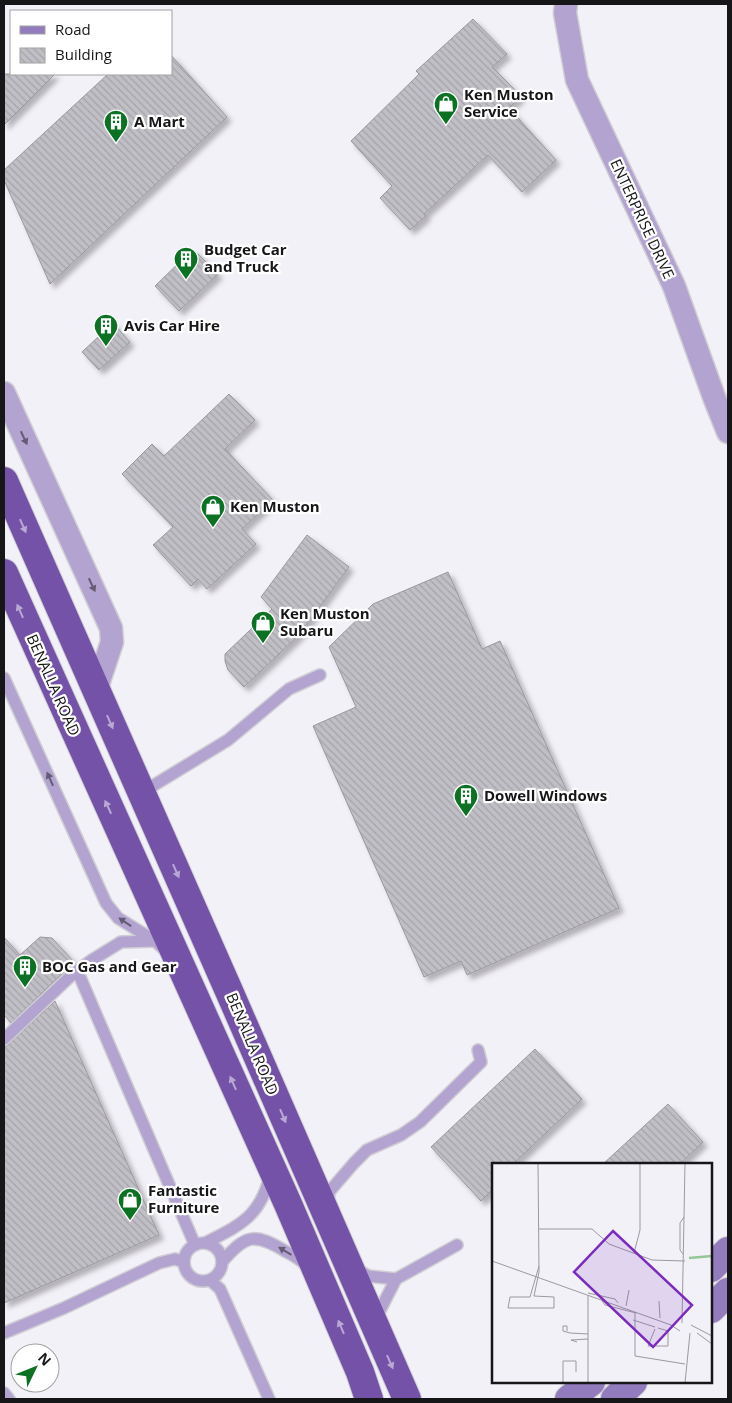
<svg xmlns="http://www.w3.org/2000/svg" width="732" height="1403" viewBox="0 0 732 1403" font-family="'Open Sans',sans-serif">
<style>
.building{fill:url(#building-back-hatch);stroke:#9a989f;filter:url(#shadow)}
.lines{fill:none;stroke-linecap:round;stroke-linejoin:round}
.service-casing{stroke:#d0ced4;stroke-width:14}
.minor-casing{stroke:#d0ced4;stroke-width:25}
.secondary-casing{stroke:#d0ced4;stroke-width:30}
.trunk-casing{stroke:#d0ced4;stroke-width:30}
.service{stroke:#b2a3d0;stroke-width:11}
.minor{stroke:#b2a3d0;stroke-width:22}
.secondary{stroke:#937cbe;stroke-width:28}
.trunk{stroke:#7452a8;stroke-width:28}
.oneway{fill:#645c74}
.oneway2{fill:#baa8d4}
.labels{text-anchor:middle;stroke-width:4.5;stroke-linejoin:round;paint-order:stroke}
.poi-label{font-size:15px;font-weight:bold;fill:#161618;stroke:#fff;text-anchor:start}
.street-label{font-size:15px;fill:#161618;stroke:#fff}
.inset-river{fill:none;stroke:#94c796;stroke-width:2.5}
.inset-road{fill:none;stroke:#9b999e;stroke-width:1}
.view{fill:#7b2cbf;fill-opacity:0.15;stroke:#7b2cbf;stroke-width:2.5}
.inset-edge{fill:none;stroke:#161618;stroke-width:2.5}
</style>
<defs>
<pattern id="building-back-hatch" width="6" height="6" patternUnits="userSpaceOnUse" patternTransform="scale(1.25)"><rect width="6" height="6" fill="#c1bfc6"/><path d="M-1 5l2 2M0 0l6 6M5-1l2 2" fill="none" stroke="#a5a3a9"/></pattern>
<filter id="shadow"><feDropShadow dx="4.5" dy="4.5" stdDeviation="2.5" flood-color="#0004"/></filter>
</defs>
<rect width="100%" height="100%" fill="#f3f1f8"/>
<g class="building">
<path d="M473 19 507 54 492 67 521 96 509 108 556 160 522 192 488 155 424 214 426 216 410 230 380 198 392 186 351 141 419 74 416 71Z"/>
<path d="M171 55 227 117 50 284 4 180V170L108 74H171Z"/>
<path d="M4 74H55L4 125Z"/>
<path d="M193 249 218 274 179 311 155 286Z"/>
<path d="M113 323 130 342 99 370 82 352Z"/>
<path d="M229 394 255 420 225 449 273 500 242 529 256 544 207 589 198 579 191 586 153 545 173 527 122 474 152 444 164 456Z"/>
<path d="M307 535 349 567 298 636 244 687 228 670 225 661V654L272 609 261 597Z"/>
<path d="M448 572 482 649 500 641 619 908 467 975 461 961 424 977 313 726 356 707 329 647 373 604Z"/>
<path d="M4 937 20 955 40 937 52 938 74 962 11 1023 4 1015Z"/>
<path d="M55 1001 159 1235 4 1303V1048Z"/>
<path d="M535 1049 582 1099 513 1164H493V1189L481 1201 431 1147Z"/>
<path d="M668 1104 703 1142 680 1164H603Z"/>
</g>
<g class="lines">
<defs>
<g id="service">
<path d="M4 678 106 903 118 918 155 941 165 950"/>
<path d="M141 793 228 740 289 689 320 675"/>
<path d="M75 972 80 977 195 1245"/>
<path d="M4 1039 75 972 92 960 121 942 155 941"/>
<path d="M328 1205 329 1192 354 1163 367 1150 401 1135 420 1122 481 1062 478 1050"/>
<path d="M205 1243C240 1225 260 1217 270 1176"/>
<circle cx="203" cy="1262" r="19"/>
<path d="M222 1262C245 1235 254 1232 285 1251 293 1255 301 1260 307 1266"/>
<path d="M355 1268 368 1276 396 1279 376 1318"/>
<path d="M396 1279 457 1245"/>
<path d="M210 1280 220 1289 269 1399"/>
<path d="M4 1333 64 1308 159 1263 175 1259 184 1262"/>
<path d="M4 1393 9 1399"/>
</g>
<g id="minor">
<path d="M566 4 565 13 577 80 674 286 714 397 728 432"/>
<path d="M4 393 111 628 112 642 96 690"/>
</g>
<g id="secondary">
<path d="M711 1268 728 1251"/>
<path d="M711 1309 728 1292"/>
<path d="M569 1399 591 1382"/>
<path d="M615 1399 633 1382"/>
</g>
<g id="trunk">
<path d="M4 481 229 991 407 1399"/>
<path d="M4 573 288 1204 360 1372 369 1399"/>
</g>
</defs>
<use href="#service" class="service-casing"/>
<use href="#minor" class="minor-casing"/>
<use href="#secondary" class="secondary-casing"/>
<use href="#trunk" class="trunk-casing"/>
<use href="#service" class="service"/>
<use href="#minor" class="minor"/>
<use href="#secondary" class="secondary"/>
<use href="#trunk" class="trunk"/>
</g>
<defs><path id="oneway-solid" d="M-6-.8H1V-3.2L6.5 0L1 3.2V.8H-6Z" transform="scale(1.25)"/></defs>
<g class="oneway">
<use href="#oneway-solid" transform="translate(24 438) rotate(65)"/>
<use href="#oneway-solid" transform="translate(92 585) rotate(65)"/>
<use href="#oneway-solid" transform="translate(50 779) rotate(-114)"/>
<use href="#oneway-solid" transform="translate(125 922) rotate(-146)"/>
<use href="#oneway-solid" transform="translate(285 1251) rotate(-149)"/>
</g>
<g class="oneway2">
<use href="#oneway-solid" transform="translate(23 526) rotate(66)"/>
<use href="#oneway-solid" transform="translate(20 611) rotate(-114)"/>
<use href="#oneway-solid" transform="translate(110 722) rotate(66)"/>
<use href="#oneway-solid" transform="translate(108 807) rotate(-115)"/>
<use href="#oneway-solid" transform="translate(176 871) rotate(66)"/>
<use href="#oneway-solid" transform="translate(233 1083) rotate(-114)"/>
<use href="#oneway-solid" transform="translate(283 1116) rotate(67)"/>
<use href="#oneway-solid" transform="translate(341 1327) rotate(-113)"/>
<use href="#oneway-solid" transform="translate(390 1362) rotate(66)"/>
</g>
<defs>
<symbol id="shop-pin" viewBox="-11 -11 22 30"><path d="M0 17L-7.5 6A9.5 9.5 0 1 1 7.5 6Z" fill="#0c7223" stroke="#fff"/><path d="M-5-2.5h2.3a2.7 3.5 0 0 1 5.4 0H5L5.5 6h-11ZM-1.5-2.5h3a1.5 2.3 0 0 0-3 0Z" fill="#fff"/></symbol>
<symbol id="building-pin" viewBox="-11 -11 22 30"><path d="M0 17L-7.5 6A9.5 9.5 0 1 1 7.5 6Z" fill="#0c7223" stroke="#fff"/><path d="M-4-6H4V6H1V3H-1V6H-4ZM-2.5-4.3h1.7v1.8h-1.7ZM.8-4.3h1.7v1.8H.8ZM-2.5-1h1.7V.8h-1.7ZM.8-1h1.7V.8H.8Z" fill="#fff"/></symbol>
</defs>
<g fill-rule="evenodd">
<use href="#shop-pin" x="432" y="90" width="28" height="38"/>
<use href="#building-pin" x="102" y="108" width="28" height="38"/>
<use href="#building-pin" x="172" y="245" width="28" height="38"/>
<use href="#building-pin" x="92" y="312" width="28" height="38"/>
<use href="#shop-pin" x="199" y="493" width="28" height="38"/>
<use href="#shop-pin" x="249" y="609" width="28" height="38"/>
<use href="#building-pin" x="452" y="782" width="28" height="38"/>
<use href="#building-pin" x="11" y="953" width="28" height="38"/>
<use href="#shop-pin" x="116" y="1186" width="28" height="38"/>
</g>
<g class="labels">
<g class="poi-label">
<text x="464" y="100">Ken Muston<tspan x="464" dy="17">Service</tspan></text>
<text x="134" y="127">A Mart</text>
<text x="204" y="255">Budget Car<tspan x="204" dy="17">and Truck</tspan></text>
<text x="124" y="331">Avis Car Hire</text>
<text x="230" y="512">Ken Muston</text>
<text x="280" y="619">Ken Muston<tspan x="280" dy="17">Subaru</tspan></text>
<text x="484" y="801">Dowell Windows</text>
<text x="42" y="972">BOC Gas and Gear</text>
<text x="148" y="1196">Fantastic<tspan x="148" dy="17">Furniture</tspan></text>
</g>
<g class="street-label">
<text transform="translate(642 219) rotate(65)" y="5">ENTERPRISE DRIVE</text>
<text transform="translate(53 685) rotate(66)" y="5">BENALLA ROAD</text>
<text transform="translate(252 1044) rotate(67)" y="5">BENALLA ROAD</text>
</g>
</g>
<g transform="translate(492 1163)">
<rect width="220" height="220" fill="#f3f1f8"/>
<path class="inset-river" d="M197 95 220 93"/>
<path class="inset-road" d="M46 0 47 109 42 133 62 134V145H16L18 134H38L47 103M47 66H100L117 81 160 97 193 98M142 90 148 67V0M191 91 188 87V60L192 54M0 98 179 162 188 168M96 130 123 136 126 140M110 138 113 142 144 150M167 138 168 155M134 143 137 127M143 150V193L193 201M141 157 163 164M190 160 193 0M199 162 220 173M163 166 156 183H176V168L166 165M75 168V163H71V168L78 170 96 171M205 170 220 181M85 179 79 177 96 176M71 220V198H84V209M96 220V133M193 220 198 170"/>
<path class="view" d="M121 68 200 142 161 184 82 109Z"/>
<rect width="220" height="220" class="inset-edge"/>
</g>
<rect width="732" height="1403" fill="none" stroke="#161618" stroke-width="10"/>
<rect x="10" y="10" width="162" height="65" fill="#ffffff" stroke="#a2a2a3"/>
<rect x="20" y="26" width="25" height="8" fill="#937cbe" stroke="#a2a2a3"/>
<text x="55" y="35" font-size="15" fill="#161618">Road</text>
<rect x="20" y="48" width="25" height="15" fill="url(#building-back-hatch)" stroke="#a2a2a3"/>
<text x="55" y="60" font-size="15" fill="#161618">Building</text>
<g transform="translate(35 1368) rotate(47)"><circle r="24" fill="#ffffff" stroke="#a2a2a3"/>
<path d="M0-4L9 19L0 12L-9 19Z" fill="#0c7223"/>
<text y="-8" font-size="14" font-weight="bold" text-anchor="middle" fill="#161618">N</text>
</g>
</svg>
